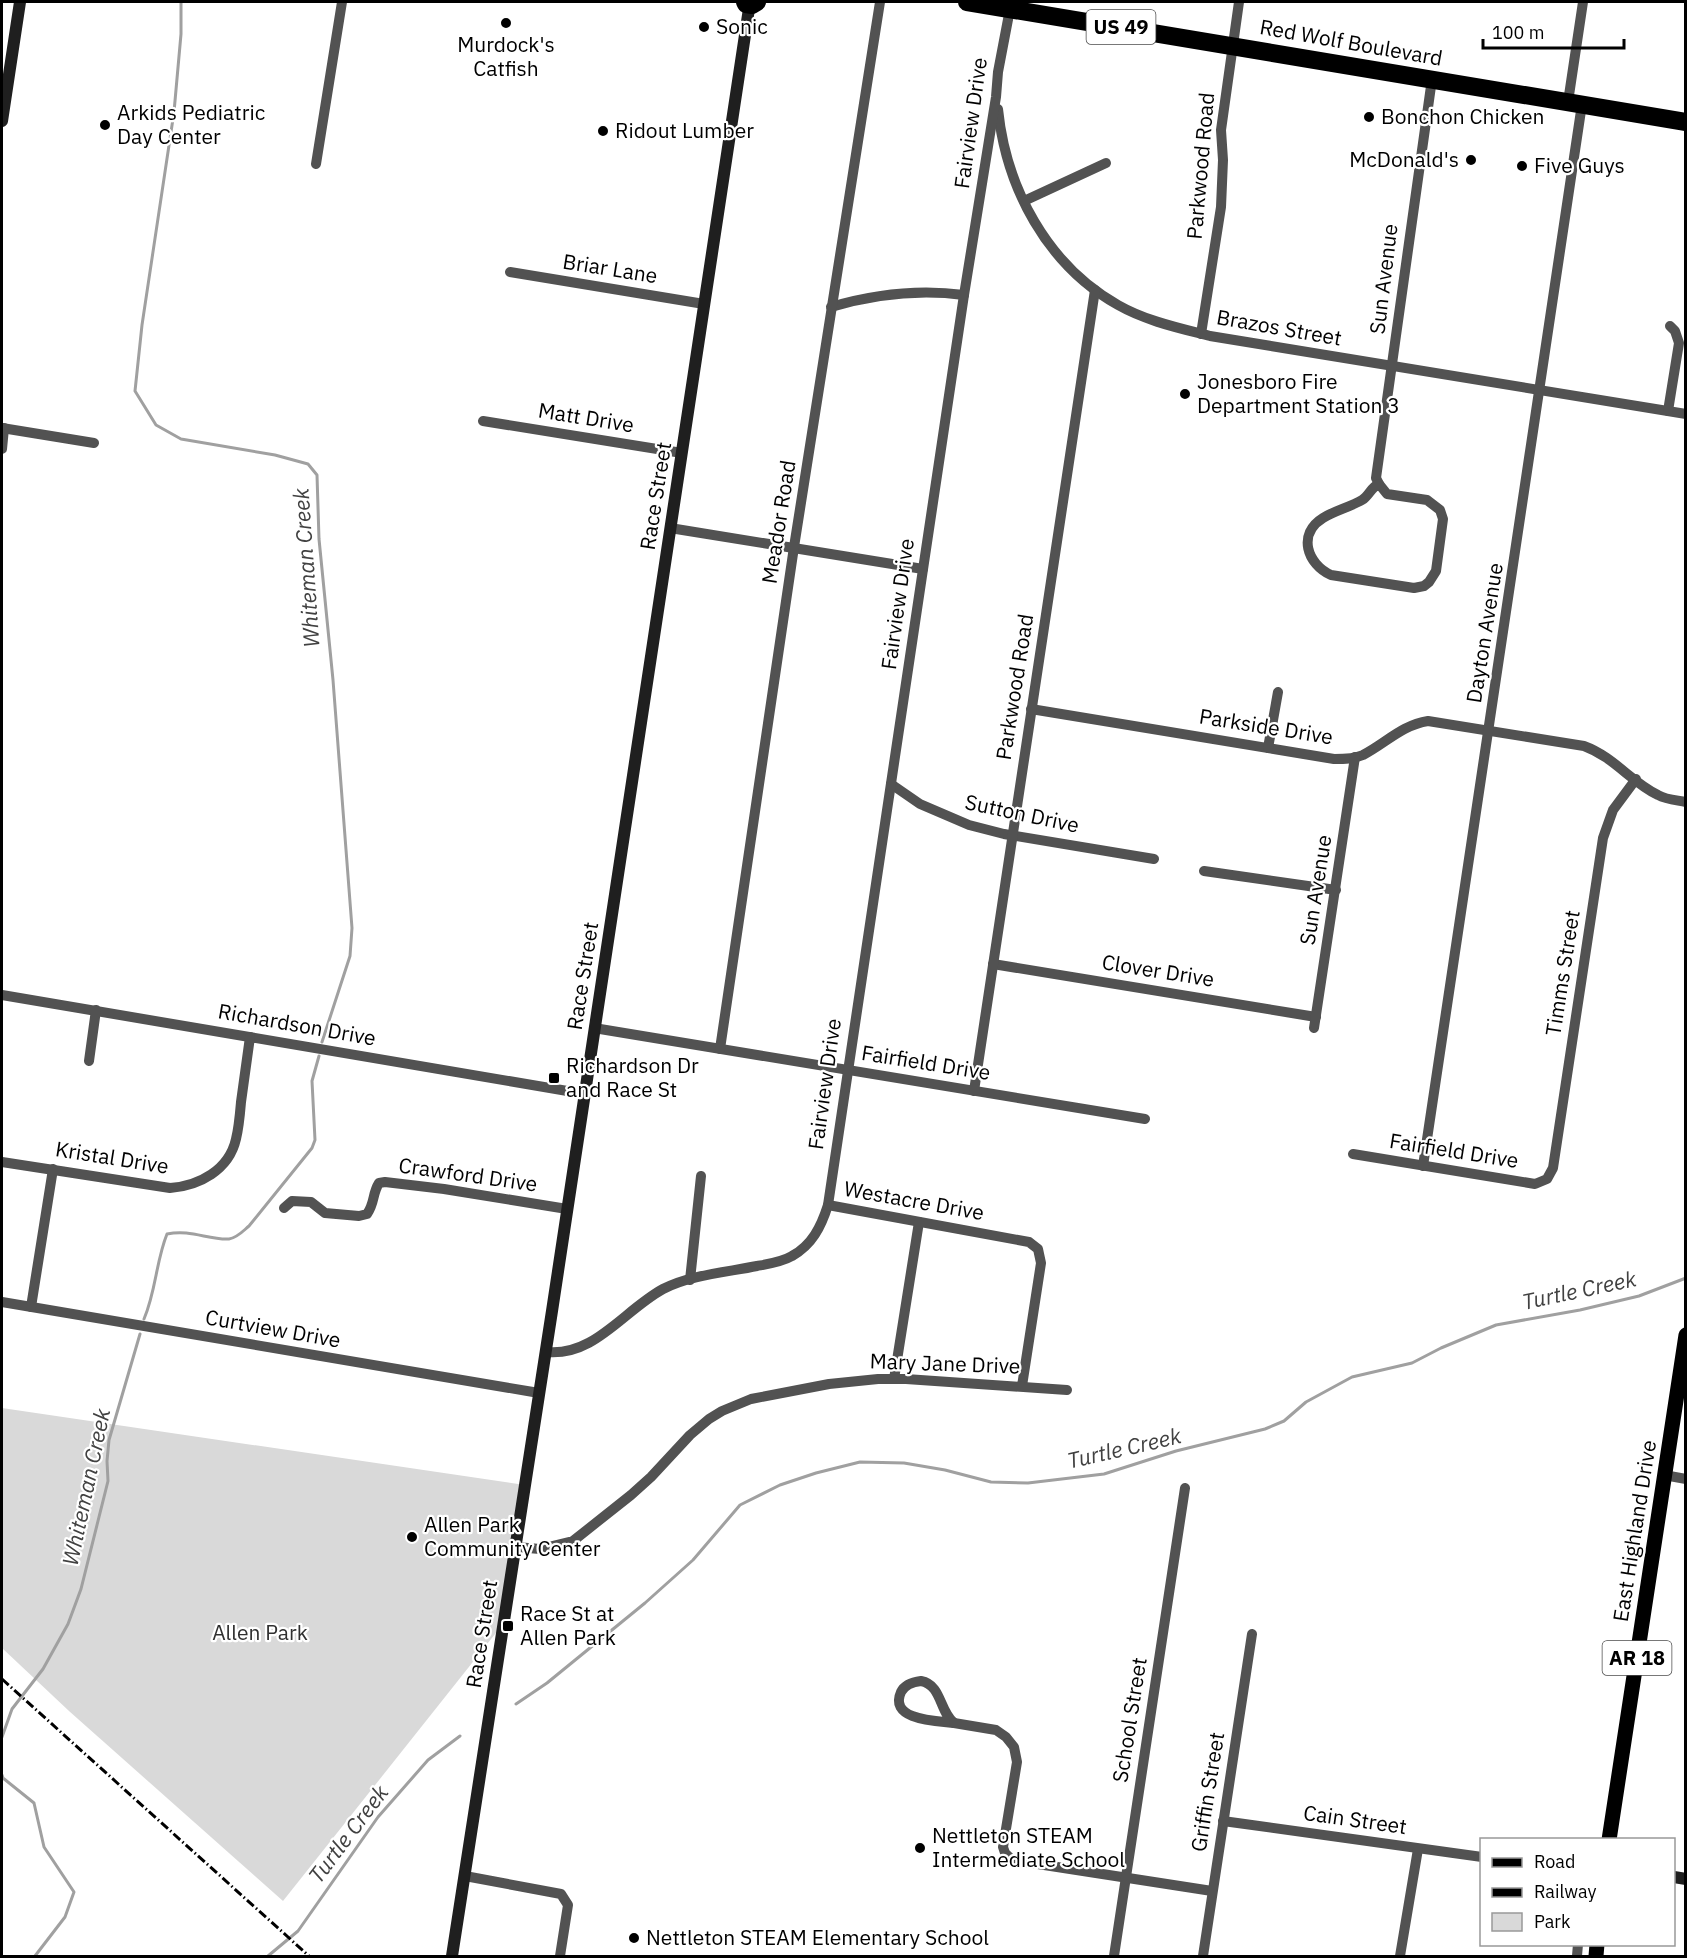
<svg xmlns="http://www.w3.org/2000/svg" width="1687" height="1958" viewBox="0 0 1687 1958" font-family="'IBM Plex Sans',sans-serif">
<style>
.green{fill:#d9d9d9}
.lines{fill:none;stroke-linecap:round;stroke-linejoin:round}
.stream{stroke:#a0a0a0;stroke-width:3}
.street{stroke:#525252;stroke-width:10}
.secondary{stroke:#1f1f1f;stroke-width:12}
.primary{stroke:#000;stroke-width:15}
.highway{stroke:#000;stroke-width:18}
.rail{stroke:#000;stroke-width:3;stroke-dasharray:9 3 1.5 3;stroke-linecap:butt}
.poi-dot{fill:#000;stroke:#fff;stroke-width:2}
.labels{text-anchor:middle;stroke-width:4.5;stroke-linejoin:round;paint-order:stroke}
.shield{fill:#fff;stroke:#4c4c4c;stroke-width:1.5}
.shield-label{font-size:20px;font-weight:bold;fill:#000}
.poi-label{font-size:21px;fill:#000;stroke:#fff;text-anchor:start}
.street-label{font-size:21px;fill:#000;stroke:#fff}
.park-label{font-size:21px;fill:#303030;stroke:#fff}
.water-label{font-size:22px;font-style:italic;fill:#414141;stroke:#fff}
</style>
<rect width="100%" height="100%" fill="#fff"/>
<path class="green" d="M2 1408 525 1485 503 1624 283 1901 69 1711 2 1648Z"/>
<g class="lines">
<g class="stream">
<path d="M181 2V34L174 112 142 325 135 391 156 425 181 439 275 455 308 464 317 475 319 539 333 680 352 928 350 956 322 1042"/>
<path d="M144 1319C156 1291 156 1261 167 1234 191 1229 208 1240 229 1239 237 1238 243 1231 249 1226L312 1148 315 1140 312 1081 319 1056"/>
<path d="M516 1704 547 1683 645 1603 693 1560 740 1505 780 1485 816 1473 860 1462 904 1463 945 1470 991 1482 1028 1483 1104 1474 1176 1451 1265 1429 1284 1421 1306 1402 1352 1377 1412 1363 1441 1348 1496 1325 1580 1310 1639 1296 1686 1278"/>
<path d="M2 1737 12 1709 43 1669 68 1624 81 1589 108 1481 107 1461 109 1440 140 1334"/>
<path d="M2 1775 3 1778 34 1803 44 1847 74 1892 65 1917 35 1956"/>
<path d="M268 1956 298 1931 378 1817 428 1760 460 1736"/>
</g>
<g class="street">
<path d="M1568 102 1583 2"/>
<path d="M998 109C1006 188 1047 265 1118 305 1146 321 1179 328 1210 336L1686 414"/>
<path d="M316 164 342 2"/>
<path d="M1024 201 1106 163"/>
<path d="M510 272 704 304"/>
<path d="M831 307C875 294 919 289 964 295"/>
<path d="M1201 334 1221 207 1223 160 1221 130 1239 2"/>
<path d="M1668 411 1679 343 1675 331 1670 326"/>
<path d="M483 421 682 453"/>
<path d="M2 428 94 443"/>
<path d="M2 449 4 428"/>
<path d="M1379 484 1376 478 1432 79"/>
<path d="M1379 484 1387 494 1427 500 1440 510 1443 519 1436 571 1429 582 1424 586 1414 588 1331 575C1307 564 1297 534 1323 518 1334 511 1350 507 1362 500 1369 496 1371 487 1379 484Z"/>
<path d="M670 528 923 569"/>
<path d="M1031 709 1334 759C1344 759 1354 759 1363 755 1386 743 1402 725 1428 721L1584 746C1614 757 1631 782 1658 795 1667 800 1676 800 1686 802"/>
<path d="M1268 748 1278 692"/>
<path d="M891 784 920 804 969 825 1004 834 1154 859"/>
<path d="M1204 871 1336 890"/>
<path d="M993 964 1316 1017"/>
<path d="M2 995 585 1094"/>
<path d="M594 1028 1145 1119"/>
<path d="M1314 1028 1355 757"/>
<path d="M720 1049 794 547 880 2"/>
<path d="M89 1061 96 1010"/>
<path d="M974 1091 1095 290"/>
<path d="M1353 1154 1535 1184 1547 1179 1553 1168 1603 838 1613 810 1636 779"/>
<path d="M2 1162 170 1188C199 1186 229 1170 236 1139 239 1127 240 1114 241 1102 244 1080 247 1058 250 1037"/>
<path d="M1423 1166 1582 104"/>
<path d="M828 1205 1029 1242 1038 1249 1041 1263 1022 1386"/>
<path d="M284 1208 292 1201 311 1202 325 1213 359 1216 367 1214C375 1203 372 1194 379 1183L385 1182 444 1189 567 1209"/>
<path d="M690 1280 701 1176"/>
<path d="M2 1302 539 1393"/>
<path d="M31 1307 53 1169"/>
<path d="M546 1352C594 1357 623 1311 663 1289 689 1275 728 1272 757 1266 768 1264 782 1262 792 1256 812 1245 821 1227 828 1205L964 295 996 97 998 72 1010 9"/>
<path d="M894 1379 919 1222"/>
<path d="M1664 1475 1686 1479"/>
<path d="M516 1547 540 1549 573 1541 631 1495 651 1477 690 1435 709 1419 722 1411 751 1399 829 1384 878 1379H906L1067 1390"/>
<path d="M921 1681C942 1685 939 1711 954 1723 939 1721 888 1721 901 1692 905 1684 913 1682 921 1681Z"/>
<path d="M954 1723 996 1730 1006 1737 1014 1747 1017 1762 1003 1847 1005 1853 1012 1860 1212 1891"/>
<path d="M1223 1821 1482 1857"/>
<path d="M465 1876 561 1894 568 1905 560 1956"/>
<path d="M1114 1956 1185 1488"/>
<path d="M1203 1956 1252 1634"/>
<path d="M1400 1956 1418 1849"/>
<path d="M1577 1956 1578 1944"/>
</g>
<g class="secondary">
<path d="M2 121 20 2"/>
<path d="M1674 1877 1686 1879"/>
<path d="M452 1956 552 1311 750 2"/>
</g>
<g class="primary">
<path d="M1609 1840 1686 1335"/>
<path d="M1596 1956 1597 1944"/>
</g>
<g class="highway">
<path d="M745 2 746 4 752 5 757 2"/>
<path d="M967 2 1686 122"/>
</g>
<path class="rail" d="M2 1679 309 1956"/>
</g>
<g class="poi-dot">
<circle cx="506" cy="23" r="6"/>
<circle cx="704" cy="27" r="6"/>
<circle cx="1369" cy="117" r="6"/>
<circle cx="105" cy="125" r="6"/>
<circle cx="603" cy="131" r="6"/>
<circle cx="1471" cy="160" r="6"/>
<circle cx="1522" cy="166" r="6"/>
<circle cx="1185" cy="394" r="6"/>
<rect x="548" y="1072" width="12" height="12" rx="3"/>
<circle cx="412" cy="1537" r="6"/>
<rect x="502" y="1620" width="12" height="12" rx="3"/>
<circle cx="920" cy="1848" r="6"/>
<circle cx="634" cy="1938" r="6"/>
</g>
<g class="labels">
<g class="shield">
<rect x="1086.5" y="10" width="69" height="34" rx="4.5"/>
<rect x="1602.5" y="1641" width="69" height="34" rx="4.5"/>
</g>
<g class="shield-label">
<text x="1121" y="34">US 49</text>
<text x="1637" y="1665">AR 18</text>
</g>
<g class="poi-label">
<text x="716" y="34">Sonic</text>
<text x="506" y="52" text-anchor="middle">Murdock's<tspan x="506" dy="24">Catfish</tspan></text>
<text x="117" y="120">Arkids Pediatric<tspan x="117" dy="24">Day Center</tspan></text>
<text x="1381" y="124">Bonchon Chicken</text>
<text x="615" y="138">Ridout Lumber</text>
<text x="1459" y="167" text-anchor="end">McDonald's</text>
<text x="1534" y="173">Five Guys</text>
<text x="1197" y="389">Jonesboro Fire<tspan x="1197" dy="24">Department Station 3</tspan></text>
<text x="566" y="1073">Richardson Dr<tspan x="566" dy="24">and Race St</tspan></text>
<text x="424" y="1532">Allen Park<tspan x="424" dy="24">Community Center</tspan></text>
<text x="520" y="1621">Race St at<tspan x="520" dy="24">Allen Park</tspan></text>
<text x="932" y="1843">Nettleton STEAM<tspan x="932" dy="24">Intermediate School</tspan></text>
<text x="646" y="1945">Nettleton STEAM Elementary School</text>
</g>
<g class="street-label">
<text transform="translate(1351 43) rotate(10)" y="7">Red Wolf Boulevard</text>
<text transform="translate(971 123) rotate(-82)" y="7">Fairview Drive</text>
<text transform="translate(1201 166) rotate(-85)" y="7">Parkwood Road</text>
<text transform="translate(610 269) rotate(9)" y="7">Briar Lane</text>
<text transform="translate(1384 279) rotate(-83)" y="7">Sun Avenue</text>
<text transform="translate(1279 328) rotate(10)" y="7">Brazos Street</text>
<text transform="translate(586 418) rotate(9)" y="7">Matt Drive</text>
<text transform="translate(656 496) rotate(-81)" y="7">Race Street</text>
<text transform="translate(779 522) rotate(-81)" y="7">Meador Road</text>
<text transform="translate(898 604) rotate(-82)" y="7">Fairview Drive</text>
<text transform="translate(1485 633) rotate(-81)" y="7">Dayton Avenue</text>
<text transform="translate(1015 687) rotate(-81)" y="7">Parkwood Road</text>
<text transform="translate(1266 727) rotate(9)" y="7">Parkside Drive</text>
<text transform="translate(1022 814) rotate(12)" y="7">Sutton Drive</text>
<text transform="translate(1316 890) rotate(-81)" y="7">Sun Avenue</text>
<text transform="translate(1158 971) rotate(9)" y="7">Clover Drive</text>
<text transform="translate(1563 973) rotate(-81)" y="7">Timms Street</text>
<text transform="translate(583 976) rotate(-81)" y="7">Race Street</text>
<text transform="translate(297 1025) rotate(10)" y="7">Richardson Drive</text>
<text transform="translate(926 1063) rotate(9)" y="7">Fairfield Drive</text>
<text transform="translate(825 1084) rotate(-82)" y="7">Fairview Drive</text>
<text transform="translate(1454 1151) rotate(9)" y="7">Fairfield Drive</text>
<text transform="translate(112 1158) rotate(9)" y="7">Kristal Drive</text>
<text transform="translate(468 1175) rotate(8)" y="7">Crawford Drive</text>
<text transform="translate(914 1201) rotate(10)" y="7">Westacre Drive</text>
<text transform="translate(273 1329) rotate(10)" y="7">Curtview Drive</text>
<text transform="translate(945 1364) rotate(2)" y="7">Mary Jane Drive</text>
<text transform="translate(1635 1531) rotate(-81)" y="7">East Highland Drive</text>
<text transform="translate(482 1634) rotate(-81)" y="7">Race Street</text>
<text transform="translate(1130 1720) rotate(-81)" y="7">School Street</text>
<text transform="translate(1208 1792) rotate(-81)" y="7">Griffin Street</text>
<text transform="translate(1355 1820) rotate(8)" y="7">Cain Street</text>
</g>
<g class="park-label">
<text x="260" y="1640">Allen Park</text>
</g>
<g class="water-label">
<text transform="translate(306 568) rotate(-94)" y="8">Whiteman Creek</text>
<text transform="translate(1579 1290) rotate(-12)" y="8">Turtle Creek</text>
<text transform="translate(1124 1448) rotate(-13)" y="8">Turtle Creek</text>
<text transform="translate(86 1487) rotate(-78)" y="8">Whiteman Creek</text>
<text transform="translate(348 1834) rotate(-53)" y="8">Turtle Creek</text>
</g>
</g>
<rect width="1687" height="1958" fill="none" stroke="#000000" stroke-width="6"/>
<rect x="1480" y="1838" width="195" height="108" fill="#ffffff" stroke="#999999" stroke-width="1.5"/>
<rect x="1492" y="1858" width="30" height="9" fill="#000000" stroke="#999999" stroke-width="1.5"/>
<text x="1534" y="1868" font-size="18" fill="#000000">Road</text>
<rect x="1492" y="1888" width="30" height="9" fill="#000000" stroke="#999999" stroke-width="1.5"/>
<text x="1534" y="1898" font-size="18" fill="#000000">Railway</text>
<rect x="1492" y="1913" width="30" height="18" fill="#d9d9d9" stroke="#999999" stroke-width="1.5"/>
<text x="1534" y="1928" font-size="18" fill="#000000">Park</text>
<path d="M1483 39v9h141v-9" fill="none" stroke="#000000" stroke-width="3"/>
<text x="1492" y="39" font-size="18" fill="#000000" stroke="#ffffff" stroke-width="4.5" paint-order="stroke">100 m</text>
</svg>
